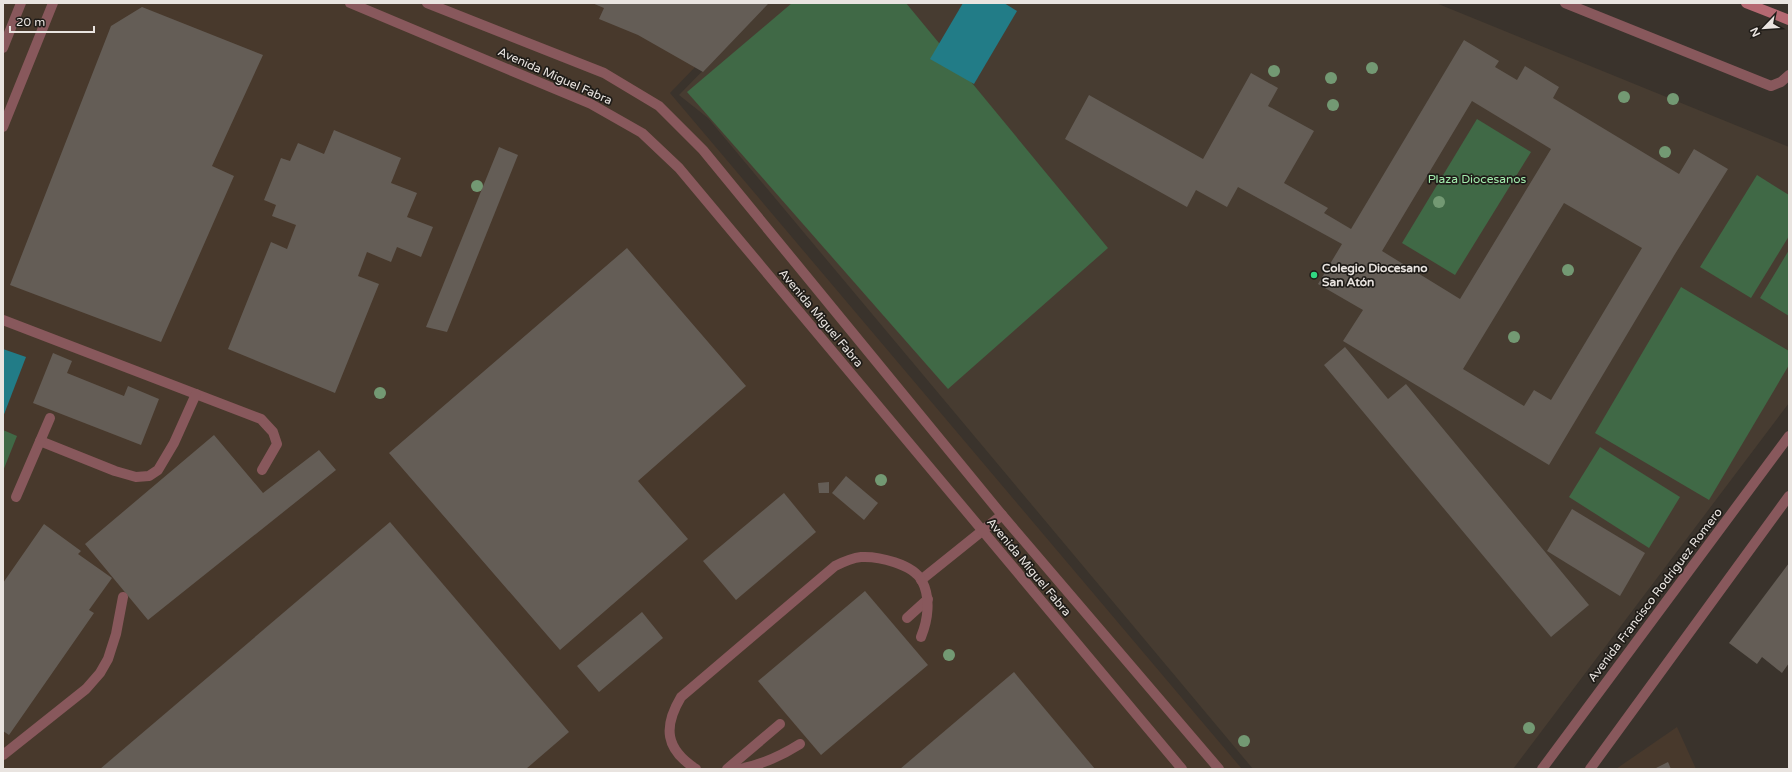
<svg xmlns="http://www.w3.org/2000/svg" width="1792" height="772" viewBox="0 0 1792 772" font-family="'Varela Round',sans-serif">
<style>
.built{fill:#473c31}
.industrial{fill:#48392c}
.green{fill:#406946}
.water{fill:#227c87}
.building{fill:#645d56;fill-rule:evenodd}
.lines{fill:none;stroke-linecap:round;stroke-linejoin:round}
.lane{stroke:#88585c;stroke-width:10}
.street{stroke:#88585c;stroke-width:10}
.secondary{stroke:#b56972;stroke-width:10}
.tree{fill:#739973}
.poi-dot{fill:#31d882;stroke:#1f1c18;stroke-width:1.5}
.labels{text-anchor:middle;stroke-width:3.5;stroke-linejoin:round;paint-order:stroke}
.street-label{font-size:12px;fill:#e9e4e0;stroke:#1f1c18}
.park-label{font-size:12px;fill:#a2ecad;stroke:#1f1c18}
.poi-label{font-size:12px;font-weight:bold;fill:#e9e4e0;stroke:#1f1c18;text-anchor:start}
</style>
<rect width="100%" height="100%" fill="#3a332c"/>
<path class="built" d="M769 3H1436L1789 147V403L1513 769H1253L708 118 679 95Z"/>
<g class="industrial">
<path d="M3 3H757L670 93 1242 769H3Z"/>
<path d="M1677 727 1696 769H1616Z"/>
</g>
<g class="green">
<path d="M792 3H906L1108 248 948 389 687 92Z"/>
<path d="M1477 119 1531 152 1455 275 1402 243Z"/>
<path d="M1757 175 1789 195V236L1751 298 1700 267Z"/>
<path d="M1789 250V316L1760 298Z"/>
<path d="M1681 287 1789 351V365L1709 500 1595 433Z"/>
<path d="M3 430 17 436 3 471Z"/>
<path d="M1600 447 1680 497 1649 548 1569 497Z"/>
</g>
<g class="water">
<path d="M963 3H1004L1017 11 974 84 930 59Z"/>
<path d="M3 349 26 357 3 417Z"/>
</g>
<g class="building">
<path d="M592 3H769L703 72 638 35 599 19 604 8Z"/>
<path d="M142 7 263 55 212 166 234 176 161 342 10 285 111 26Z"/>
<path d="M1464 40 1499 61 1495 67 1517 80 1525 66 1559 87 1553 98 1679 174 1694 149 1728 169 1675 254 1549 465 1343 341 1363 310 1318 284 1342 244 1238 187 1227 207 1196 190 1187 207 1065 139 1089 95 1203 159 1251 73 1278 88 1268 106 1314 131 1284 183 1328 208 1324 213 1351 229ZM1472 101 1551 149 1460 299 1382 251ZM1564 203 1642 248 1551 400 1534 390 1524 406 1463 369Z"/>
<path d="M334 130 401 158 391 183 417 193 407 217 433 227 421 257 397 247 391 262 367 252 358 276 379 284 335 393 228 349 271 242 287 249 296 225 272 216 276 205 264 200 281 158 290 161 298 143 324 154Z"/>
<path d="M499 147 518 155 447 332 426 327Z"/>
<path d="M627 248 746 386 638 481 688 539 560 650 389 453Z"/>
<path d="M1345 347 1388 399 1406 384 1589 605 1551 637 1324 365Z"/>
<path d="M53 353 72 361 67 373 124 396 128 386 159 399 141 445 33 403Z"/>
<path d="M214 435 263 493 319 450 336 470 148 620 85 544Z"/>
<path d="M846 476 878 503 864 520 832 493Z"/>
<path d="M829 482V493H819L818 483Z"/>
<path d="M784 493 816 532 736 600 703 561Z"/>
<path d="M1572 509 1645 553 1620 596 1547 551Z"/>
<path d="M390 522 569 732 526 769H100Z"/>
<path d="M44 524 81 551 78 554 112 578 89 610 94 613 9 735 3 731V583Z"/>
<path d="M1789 563V663L1782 673 1762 657 1757 664 1729 643Z"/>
<path d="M865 591 928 665 821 755 758 681Z"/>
<path d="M642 612 663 638 599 692 577 666Z"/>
<path d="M1014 672 1095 769H900Z"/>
<path d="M1668 762 1671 769H1654Z"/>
</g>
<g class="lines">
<g class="lane">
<path d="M1565 3 1771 86 1781 82 1789 75"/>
<path d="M3 320 261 419 273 432 277 444 262 470"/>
<path d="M40 441 115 471 136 477 149 476 158 470 174 443 196 394"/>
<path d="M921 580 1002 515"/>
<path d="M907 618 928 599"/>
<path d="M3 755 86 689 100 673 108 659 116 634 123 597"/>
<path d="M696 769C665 749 663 727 681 697L835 566C843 562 851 558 861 557 878 556 913 564 922 581 931 598 928 620 921 637"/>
<path d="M727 769 780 724"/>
<path d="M739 769C761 765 781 756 800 744"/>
</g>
<g class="street">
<path d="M350 3 591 104 642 133 679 168 1182 769"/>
<path d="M427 3 604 73 659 106 703 150 1002 515 1219 769"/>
<path d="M3 48 21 3"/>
<path d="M3 127 53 3"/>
<path d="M16 497 50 418"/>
<path d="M1542 769 1789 436"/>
<path d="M1590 769 1789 496"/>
</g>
<path class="secondary" d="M1746 3 1789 20"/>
</g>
<g class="tree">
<circle cx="1372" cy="68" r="6"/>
<circle cx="1274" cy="71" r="6"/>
<circle cx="1331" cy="78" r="6"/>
<circle cx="1624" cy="97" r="6"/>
<circle cx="1673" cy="99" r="6"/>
<circle cx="1333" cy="105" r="6"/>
<circle cx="1665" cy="152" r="6"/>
<circle cx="477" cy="186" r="6"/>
<circle cx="1439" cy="202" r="6"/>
<circle cx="1568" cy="270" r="6"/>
<circle cx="1514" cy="337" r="6"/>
<circle cx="380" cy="393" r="6"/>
<circle cx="881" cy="480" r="6"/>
<circle cx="949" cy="655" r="6"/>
<circle cx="1529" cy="728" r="6"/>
<circle cx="1244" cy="741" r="6"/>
</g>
<circle class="poi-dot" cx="1314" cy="275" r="4"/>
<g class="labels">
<g class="street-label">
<text transform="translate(555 76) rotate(24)" y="4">Avenida Miguel Fabra</text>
<text transform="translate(821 318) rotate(50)" y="4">Avenida Miguel Fabra</text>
<text transform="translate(1029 567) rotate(50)" y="4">Avenida Miguel Fabra</text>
<text transform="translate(1655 595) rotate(-53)" y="4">Avenida Francisco Rodríguez Romero</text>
</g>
<g class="park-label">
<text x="1477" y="183">Plaza Diocesanos</text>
</g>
<g class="poi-label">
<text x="1322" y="272">Colegio Diocesano<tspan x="1322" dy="14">San Atón</tspan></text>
</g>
</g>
<rect width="1792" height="772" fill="none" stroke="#e9e4e0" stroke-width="8"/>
<g transform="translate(1764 28) rotate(245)" stroke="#1f1c18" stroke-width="3" paint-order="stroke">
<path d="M0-3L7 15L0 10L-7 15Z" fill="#e9e4e0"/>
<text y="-6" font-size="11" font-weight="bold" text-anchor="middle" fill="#e9e4e0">N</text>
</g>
<path d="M10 26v6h84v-6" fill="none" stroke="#e9e4e0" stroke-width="2"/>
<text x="16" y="26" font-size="12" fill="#e9e4e0" stroke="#1f1c18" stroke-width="3" paint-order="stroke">20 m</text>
</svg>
